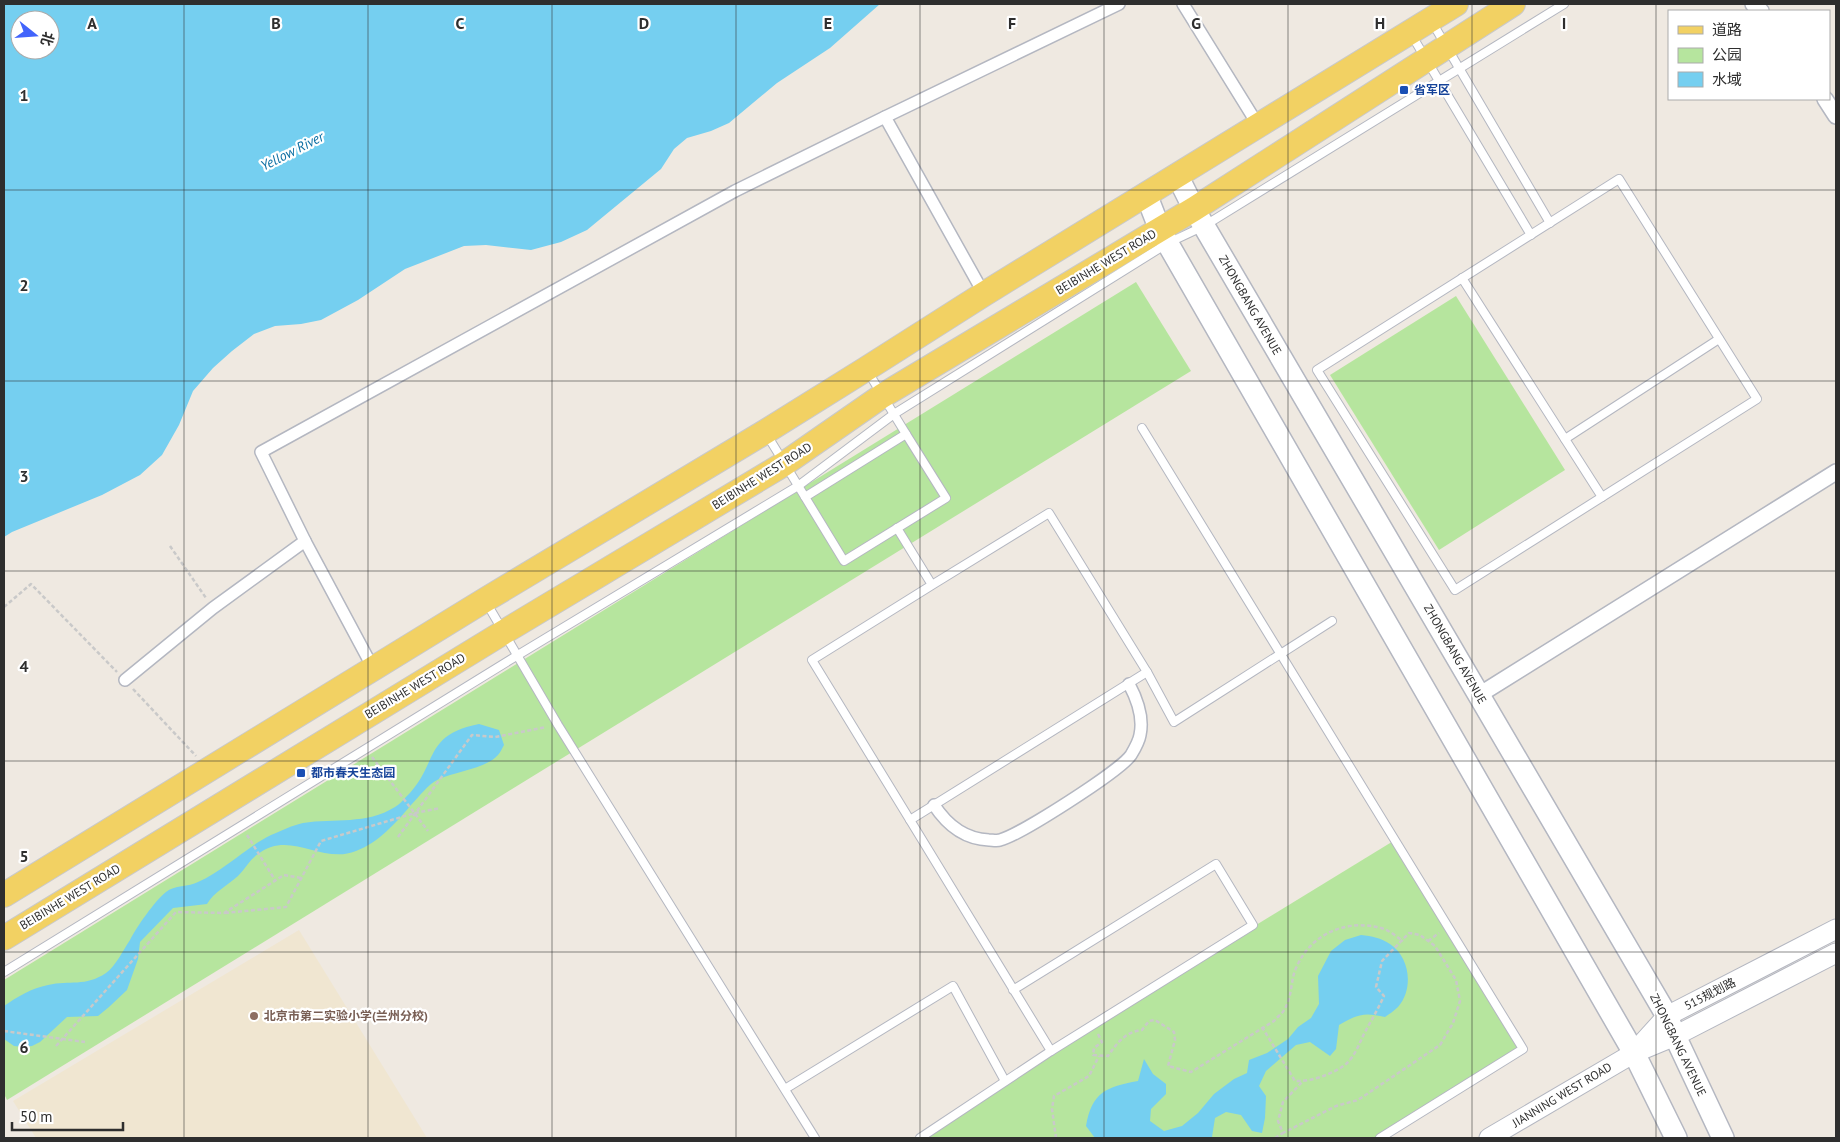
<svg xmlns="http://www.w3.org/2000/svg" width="1840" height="1142" viewBox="0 0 1840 1142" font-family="'PT Sans','Noto Sans SC',sans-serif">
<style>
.education{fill:#f0e6d1}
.green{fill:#b6e59e}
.water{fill:#75cff0;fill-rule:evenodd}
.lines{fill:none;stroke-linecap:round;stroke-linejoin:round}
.service-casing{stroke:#b4b7c1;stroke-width:10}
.pedestrian-casing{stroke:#b4b7c1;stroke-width:14}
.minor-casing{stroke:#b4b7c1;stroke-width:18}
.tertiary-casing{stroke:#b4b7c1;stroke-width:21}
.secondary-casing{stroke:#b4b7c1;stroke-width:24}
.primary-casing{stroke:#c9c9c9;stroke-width:26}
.path{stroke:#c9c9c9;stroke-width:2.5;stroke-dasharray:4 2.5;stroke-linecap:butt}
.service{stroke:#fff;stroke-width:8}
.pedestrian{stroke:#fff;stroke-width:11}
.minor{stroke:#fff;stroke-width:15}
.tertiary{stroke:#fff;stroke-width:19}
.secondary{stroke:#fff;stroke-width:21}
.primary{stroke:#f2d163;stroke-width:24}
.grid{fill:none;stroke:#2e2e2e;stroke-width:1;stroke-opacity:0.55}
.transit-dot{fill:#1a4fb4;stroke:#fff;stroke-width:2}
.education-dot{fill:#8d6e63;stroke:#fff;stroke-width:2}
.labels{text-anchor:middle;stroke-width:4.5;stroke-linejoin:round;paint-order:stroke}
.transit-label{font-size:12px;font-weight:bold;fill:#164399;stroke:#fff;text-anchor:start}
.street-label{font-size:12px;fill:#2e2e2e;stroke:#fff}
.education-label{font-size:12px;font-weight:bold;fill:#785e54;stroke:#fff;text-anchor:start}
.water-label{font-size:14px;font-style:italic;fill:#0d6fa3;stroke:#fff}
.grid-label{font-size:16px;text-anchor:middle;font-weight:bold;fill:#2e2e2e;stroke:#fff;stroke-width:4.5;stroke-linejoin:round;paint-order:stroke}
</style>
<rect width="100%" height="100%" fill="#efe9e1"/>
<path class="education" d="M299 930 427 1138H36L13 1101Z"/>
<g class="green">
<path d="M1136 282 1191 371 7 1100 4 1094V980Z"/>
<path d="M1456 296 1565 470 1439 550 1330 375Z"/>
<path d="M1395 840 1523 1049 1380 1138H920L1093 1025Z"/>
</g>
<g class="water">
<path d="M4 4H880L830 48 777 83 729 123 711 131 687 138 674 149 661 169 587 230 561 242 531 250 486 245 464 246 405 269 358 300 321 320 301 324 275 326 254 334 232 351 213 368 193 391 179 425 162 455 140 475 102 495 12 532 4 537ZM20 20H50V50H20Z"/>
<path d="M479 724 499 730 504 745C502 748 501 752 498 755 487 768 455 772 439 779 428 784 419 797 411 805 396 823 378 843 356 851 322 865 290 829 258 854 250 859 245 869 238 876 228 885 214 892 207 904L173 908 140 942 138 959 127 990 109 1007 98 1016 67 1017 40 1042 32 1046 23 1047 14 1046 4 1039V1006C17 997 32 988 48 985 70 980 85 987 106 973 116 966 123 950 130 940 138 925 154 902 166 892 174 885 189 887 198 882 225 870 245 848 271 835 281 831 293 825 303 823 335 818 366 825 395 807 399 805 403 800 406 797 439 765 422 735 479 724Z"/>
<path d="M1361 935C1372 936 1381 938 1390 944 1410 957 1414 989 1398 1007 1394 1011 1389 1014 1385 1017 1364 1012 1358 1014 1339 1025L1336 1049 1330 1056 1310 1042 1296 1045 1266 1071 1259 1086 1266 1096 1265 1118 1262 1133 1252 1131 1241 1115 1226 1112 1215 1118 1212 1137 1207 1138H1095L1086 1126C1092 1092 1106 1087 1138 1081L1144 1059 1153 1074 1166 1084V1094L1151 1109 1150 1121 1164 1131 1182 1126 1198 1113 1214 1094 1234 1079 1247 1073 1249 1060 1267 1053 1288 1039 1298 1027 1311 1018 1319 1004 1318 976 1331 951 1345 940Z"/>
</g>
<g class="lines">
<defs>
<g id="service">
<path d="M1432 22 1550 223"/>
<path d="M1411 34 1531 235"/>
<path d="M1619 179 1757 399 1455 590 1317 370Z"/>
<path d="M1462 278 1602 497"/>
<path d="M868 372 906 434"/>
<path d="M1142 428 1523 1049 1380 1138"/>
<path d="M906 434 946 498 844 561 805 497Z"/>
<path d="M767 435 805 497"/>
<path d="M1565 439 1719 339"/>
<path d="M897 528 932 585 812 660 910 820 1147 672 1049 513 932 585"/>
<path d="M486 602 558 725 815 1138"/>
<path d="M1147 672 1174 722 1332 621"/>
<path d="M910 820 1051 1051 1253 925 1216 864 1013 990"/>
<path d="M4 972 518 655 798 486 894 414 1168 243 1204 226 1564 4"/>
<path d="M785 1089 953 986 1005 1081"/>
<path d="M920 1138 1051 1051"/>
</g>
<g id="pedestrian">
<path d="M1183 4 1258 125"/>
<path d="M885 117 1119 4"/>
<path d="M305 541 261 452 735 191 885 117 984 294"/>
<path d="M125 680 213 608 305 541 373 668"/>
<path d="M934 805C947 825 964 839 989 840 992 840 997 841 1000 840 1020 835 1120 771 1131 755 1134 750 1139 741 1140 735 1144 717 1137 699 1129 684"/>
</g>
<g id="minor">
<path d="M1753 4 1761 11"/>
<path d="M1825 99 1836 116"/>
<path d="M1479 695 1836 472"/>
</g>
<g id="tertiary">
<path d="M1638 1048 1667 1016 1836 929"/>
<path d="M1489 1138 1634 1053 1675 1036 1836 953"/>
</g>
<g id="secondary">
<path d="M1177 175 1194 209 1667 1016 1675 1036 1723 1138"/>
<path d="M1146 194 1160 230 1634 1053 1676 1138"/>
</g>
<g id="primary">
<path d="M4 895 485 600 765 432 866 369 984 294 1456 4"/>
<path d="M4 938 504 632 784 464 882 396 1194 209 1513 4"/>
</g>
</defs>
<use href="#service" class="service-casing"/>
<use href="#pedestrian" class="pedestrian-casing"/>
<use href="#minor" class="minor-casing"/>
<use href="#tertiary" class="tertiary-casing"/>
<use href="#secondary" class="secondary-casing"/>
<use href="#primary" class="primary-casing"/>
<g class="path">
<path d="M170 546 206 598"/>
<path d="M4 607 31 584 117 672"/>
<path d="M133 689 196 756"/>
<path d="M372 757 428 831"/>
<path d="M247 835 275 880"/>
<path d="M398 837 472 735 495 737 546 727"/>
<path d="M225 913 286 907 321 841 415 813 440 808"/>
<path d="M1428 941 1439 933"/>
<path d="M1262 1027 1295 1081C1311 1082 1333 1074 1346 1064 1355 1056 1359 1044 1364 1034 1371 1021 1378 1009 1384 996L1376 987 1382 961 1409 933 1420 935 1435 946 1456 980 1460 1001 1453 1023 1440 1045 1358 1100 1336 1106 1283 1133 1278 1121 1283 1102 1303 1081"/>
<path d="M4 1031 85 1042"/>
<path d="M1098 1034 1102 1042 1094 1048 1093 1055 1108 1056C1117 1043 1125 1032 1142 1030L1149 1021 1155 1020 1174 1032 1175 1040 1168 1066 1191 1072 1274 1021C1277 1017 1282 1014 1284 1010 1293 996 1290 979 1297 966 1312 932 1350 918 1384 929 1390 931 1397 937 1403 941"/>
<path d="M56 1046 176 912 224 913 284 875 301 878"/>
<path d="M1056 1138 1052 1109 1054 1096 1089 1076 1099 1056"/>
<path d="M1275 1138 1283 1133"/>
</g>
<use href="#service" class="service"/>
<use href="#pedestrian" class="pedestrian"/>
<use href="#minor" class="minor"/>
<use href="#tertiary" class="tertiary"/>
<use href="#secondary" class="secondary"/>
<use href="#primary" class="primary"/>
</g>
<path class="grid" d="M184 4V1138M368 4V1138M552 4V1138M736 4V1138M920 4V1138M1104 4V1138M1288 4V1138M1472 4V1138M1656 4V1138M4 190H1836M4 381H1836M4 571H1836M4 761H1836M4 952H1836"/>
<g class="transit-dot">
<rect x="1399" y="85" width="10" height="10" rx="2.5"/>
<rect x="296" y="768" width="10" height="10" rx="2.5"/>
</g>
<circle class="education-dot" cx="254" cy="1016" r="5"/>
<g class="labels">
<g class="transit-label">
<text x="1414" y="94">省军区</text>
<text x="311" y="777">都市春天生态园</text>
</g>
<g class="street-label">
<text transform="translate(1106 262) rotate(-31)" y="4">BEIBINHE WEST ROAD</text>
<text transform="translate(1250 305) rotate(60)" y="4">ZHONGBANG AVENUE</text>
<text transform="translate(762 476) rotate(-32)" y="4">BEIBINHE WEST ROAD</text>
<text transform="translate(1455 654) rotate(60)" y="4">ZHONGBANG AVENUE</text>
<text transform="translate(415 686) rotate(-31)" y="4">BEIBINHE WEST ROAD</text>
<text transform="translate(70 897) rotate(-31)" y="4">BEIBINHE WEST ROAD</text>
<text transform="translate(1710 994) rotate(-27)" y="4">515规划路</text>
<text transform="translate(1678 1045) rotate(64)" y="4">ZHONGBANG AVENUE</text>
<text transform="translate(1562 1095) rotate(-31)" y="4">JIANNING WEST ROAD</text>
</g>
<g class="education-label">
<text x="264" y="1020">北京市第二实验小学(兰州分校)</text>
</g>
<g class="water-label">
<text transform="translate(292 151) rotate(-27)" y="5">Yellow River</text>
</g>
</g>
<g class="grid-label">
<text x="92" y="29">A</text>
<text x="276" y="29">B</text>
<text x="460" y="29">C</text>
<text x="644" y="29">D</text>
<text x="828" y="29">E</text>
<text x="1012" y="29">F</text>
<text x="1196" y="29">G</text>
<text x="1380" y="29">H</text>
<text x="1564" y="29">I</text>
<text x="24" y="101">1</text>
<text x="24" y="291">2</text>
<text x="24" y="482">3</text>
<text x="24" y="672">4</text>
<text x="24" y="862">5</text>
<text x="24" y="1053">6</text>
</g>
<rect width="1840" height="1142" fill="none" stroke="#2e2e2e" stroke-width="10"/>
<rect x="1668" y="10" width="162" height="90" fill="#ffffff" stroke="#ababab"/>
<rect x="1678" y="26" width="25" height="8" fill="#f2d163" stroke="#ababab"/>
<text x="1712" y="35" font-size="15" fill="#2e2e2e">道路</text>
<rect x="1678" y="48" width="25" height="15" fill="#b6e59e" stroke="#ababab"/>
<text x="1712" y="60" font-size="15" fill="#2e2e2e">公园</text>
<rect x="1678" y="72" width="25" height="15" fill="#75cff0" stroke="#ababab"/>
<text x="1712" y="85" font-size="15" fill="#2e2e2e">水域</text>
<g transform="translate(35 35) rotate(107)"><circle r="24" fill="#ffffff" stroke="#ababab"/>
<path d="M0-4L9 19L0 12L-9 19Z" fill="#4264fb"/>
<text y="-8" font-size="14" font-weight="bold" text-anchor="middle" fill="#2e2e2e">北</text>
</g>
<path d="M12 1122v8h111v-8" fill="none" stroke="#2e2e2e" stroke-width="2.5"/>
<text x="20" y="1122" font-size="15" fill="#2e2e2e" stroke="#ffffff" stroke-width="4" paint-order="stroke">50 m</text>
</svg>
